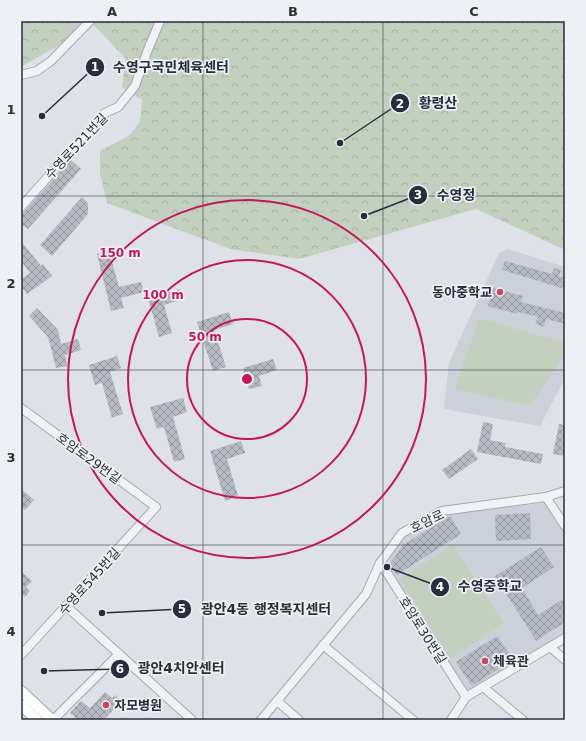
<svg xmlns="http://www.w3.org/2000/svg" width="586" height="741" viewBox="0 0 586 741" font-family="'DejaVu Sans','Noto Sans KR',sans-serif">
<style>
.built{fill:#ccd0d8}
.grass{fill:#c3d0c0}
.forest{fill:url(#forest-crowns)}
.building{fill:url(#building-cross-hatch)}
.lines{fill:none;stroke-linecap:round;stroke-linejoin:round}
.minor-casing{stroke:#a4a8b0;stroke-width:10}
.major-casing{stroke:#9ea5b1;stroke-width:12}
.minor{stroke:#f1f2f5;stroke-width:8}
.major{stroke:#fff;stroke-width:10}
.grid{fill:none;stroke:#292e3c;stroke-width:1;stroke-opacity:0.55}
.ring{fill:none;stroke:#c2185b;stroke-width:2}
.poi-dot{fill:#c44b54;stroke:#edf0f4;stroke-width:1.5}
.labels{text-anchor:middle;stroke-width:3.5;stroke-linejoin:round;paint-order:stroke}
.street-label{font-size:13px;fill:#292e3c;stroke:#edf0f4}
.poi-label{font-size:13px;font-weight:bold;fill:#292e3c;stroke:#edf0f4;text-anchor:start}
.centre{fill:#c2185b;stroke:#edf0f4;stroke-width:2}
.ring-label{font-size:12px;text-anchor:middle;font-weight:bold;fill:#c2185b;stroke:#edf0f4;stroke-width:3.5;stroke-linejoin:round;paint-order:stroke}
.leader{fill:none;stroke:#292e3c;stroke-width:1.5}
.callout-dot{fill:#292e3c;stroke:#edf0f4;stroke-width:1.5}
.mark-label{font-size:12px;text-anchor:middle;font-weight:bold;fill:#fff}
.callout-label{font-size:14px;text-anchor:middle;font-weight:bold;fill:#292e3c;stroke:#edf0f4;stroke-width:3.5;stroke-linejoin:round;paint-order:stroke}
.neatline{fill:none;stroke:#292e3c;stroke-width:1.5}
.grid-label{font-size:13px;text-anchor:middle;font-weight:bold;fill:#292e3c}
</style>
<defs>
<pattern id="forest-crowns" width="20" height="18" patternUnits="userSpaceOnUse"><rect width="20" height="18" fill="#c3d0c0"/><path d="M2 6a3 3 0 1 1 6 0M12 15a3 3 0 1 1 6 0" fill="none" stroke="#a8b3a6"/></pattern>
<pattern id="building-cross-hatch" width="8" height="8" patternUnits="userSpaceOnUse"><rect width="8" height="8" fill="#b6bac3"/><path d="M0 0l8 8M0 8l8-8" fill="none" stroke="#9498a0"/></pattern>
</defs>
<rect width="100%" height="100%" fill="#dee1e7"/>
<g class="built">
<path d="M508 249 565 267V380H564L540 426 444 409 449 363 499 253Z"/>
<path d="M545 503 565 534V634L467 693 387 564 405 536 442 514Z"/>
</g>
<g class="grass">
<path d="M479 318 565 343V353L530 406 455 389Z"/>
<path d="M453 544 504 624 451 659 399 579Z"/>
</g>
<g class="forest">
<path d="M21 21H83L61 44 21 67Z"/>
<path d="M90 21H565V250L476 209 299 259 230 249 107 203 100 174V151L130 135 140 122 142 100 122 87 126 59Z"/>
</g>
<g class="building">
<path d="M71 160 81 169 28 229 21 224V215Z"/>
<path d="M82 197 88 203V214L52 256 40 245Z"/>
<path d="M21 241 41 266 43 264 52 276 27 294 21 286V279L30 273 21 261Z"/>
<path d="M109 251 119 287 141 282 144 292 121 298 124 308 111 311 97 254Z"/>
<path d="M505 261 552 274 554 268 561 270 559 276 565 278V289L502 270Z"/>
<path d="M493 288 523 296 521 302 565 313V324L546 319 544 327 535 324 538 317 519 312 517 314 488 306Z"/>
<path d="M180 289 183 299 164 305 172 333 159 337 148 298Z"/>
<path d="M37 308 58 330 61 344 78 339 81 350 65 355 67 366 56 368 48 337 29 316Z"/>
<path d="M229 312 233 324 214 330 226 367 213 371 197 322Z"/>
<path d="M117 356 121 368 110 372 123 414 112 418 102 383 95 385 89 365Z"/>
<path d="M273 359 277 370 259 376 262 386 249 389 243 368Z"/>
<path d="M183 398 187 412 173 417 185 459 174 462 164 427 157 429 150 407Z"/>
<path d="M483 422 493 424 490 440 506 443 505 447 543 454 541 464 477 452Z"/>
<path d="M559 424 565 425V456L553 454Z"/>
<path d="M241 441 245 453 227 459 238 496 225 501 210 451Z"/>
<path d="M471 449 478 459 449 479 442 470Z"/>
<path d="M21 489 34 500 25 510 21 506Z"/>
<path d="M530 513 531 539 496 541 495 515Z"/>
<path d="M450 516 461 534 397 575 390 564 403 545Z"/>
<path d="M541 547 554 567 522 588 538 615 565 598V622L536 641 495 576Z"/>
<path d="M21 571 32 581 26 587 30 591 25 597 21 593Z"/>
<path d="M497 636 513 660 472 686 456 662Z"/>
<path d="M105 692 112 698 115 695 121 701 104 720H78L70 713 81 701 90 708Z"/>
</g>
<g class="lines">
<defs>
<g id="minor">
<path d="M21 75 37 71 51 61 90 21"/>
<path d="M21 207 105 113 118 107 135 86 147 52 160 21"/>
<path d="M21 408 156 507 21 655"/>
<path d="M546 497 565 526"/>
<path d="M380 563 389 576 466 697"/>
<path d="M66 606 192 720"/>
<path d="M323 645 413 720"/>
<path d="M550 647 565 660"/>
<path d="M483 687 523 720"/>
<path d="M277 701 299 720"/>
<path d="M53 720 119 654"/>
<path d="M261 720 366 594 380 563 402 533 442 511 546 497 565 491"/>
<path d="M451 720 466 697 565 638"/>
</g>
<g id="major">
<path d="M21 691 52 720"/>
<path d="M21 705 37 720"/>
</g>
</defs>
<use href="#minor" class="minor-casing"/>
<use href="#major" class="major-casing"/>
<use href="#minor" class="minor"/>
<use href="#major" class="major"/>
</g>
<path class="grid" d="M203 21V720M383 21V720M21 196H565M21 370H565M21 545H565"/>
<g class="ring">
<circle cx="247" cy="379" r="60"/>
<circle cx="247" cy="379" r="119"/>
<circle cx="247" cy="379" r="179"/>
</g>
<g class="poi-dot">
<circle cx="500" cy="292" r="4"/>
<circle cx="485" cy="661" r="4"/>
<circle cx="106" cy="705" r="4"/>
</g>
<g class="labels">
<g class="street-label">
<text transform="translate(76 146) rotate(-47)" y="5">수영로521번길</text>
<text transform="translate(89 458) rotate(36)" y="5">호암로29번길</text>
<text transform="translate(427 521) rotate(-26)" y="5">호암로</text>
<text transform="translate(89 581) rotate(-48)" y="5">수영로545번길</text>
<text transform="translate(423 630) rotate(58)" y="5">호암로30번길</text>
</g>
<g class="poi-label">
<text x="492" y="297" text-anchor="end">동아중학교</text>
<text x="493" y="666">체육관</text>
<text x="114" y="710">자모병원</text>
</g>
</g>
<circle cx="247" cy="379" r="6" class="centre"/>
<g class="ring-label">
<text x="120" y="257">150 m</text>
<text x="163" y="299">100 m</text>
<text x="205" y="341">50 m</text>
</g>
<path class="leader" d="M42 116L95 67M340 143L400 103M364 216L418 195M387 567L440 587M102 613L182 609M44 671L120 669"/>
<g class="callout-dot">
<circle cx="42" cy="116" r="4"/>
<circle cx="340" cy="143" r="4"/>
<circle cx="364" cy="216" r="4"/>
<circle cx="387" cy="567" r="4"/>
<circle cx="102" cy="613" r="4"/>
<circle cx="44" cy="671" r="4"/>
<circle cx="95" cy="67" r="10"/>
<circle cx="400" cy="103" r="10"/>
<circle cx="418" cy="195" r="10"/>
<circle cx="440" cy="587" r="10"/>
<circle cx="182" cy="609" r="10"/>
<circle cx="120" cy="669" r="10"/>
</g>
<g class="mark-label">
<text x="95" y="71">1</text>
<text x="400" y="108">2</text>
<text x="418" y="199">3</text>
<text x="440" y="591">4</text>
<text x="182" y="613">5</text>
<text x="120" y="673">6</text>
</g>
<g class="callout-label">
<text x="171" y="72">수영구국민체육센터</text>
<text x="438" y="108">황령산</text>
<text x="456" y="200">수영정</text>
<text x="490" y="591">수영중학교</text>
<text x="266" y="614">광안4동 행정복지센터</text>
<text x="181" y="673">광안4치안센터</text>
</g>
<rect width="586" height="741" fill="none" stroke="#edf0f4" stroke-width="44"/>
<rect x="22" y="22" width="542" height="697" class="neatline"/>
<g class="grid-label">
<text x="112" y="16">A</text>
<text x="293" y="16">B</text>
<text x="474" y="16">C</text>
<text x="11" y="114">1</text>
<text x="11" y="288">2</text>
<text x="11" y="462">3</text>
<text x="11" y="636">4</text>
</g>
</svg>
